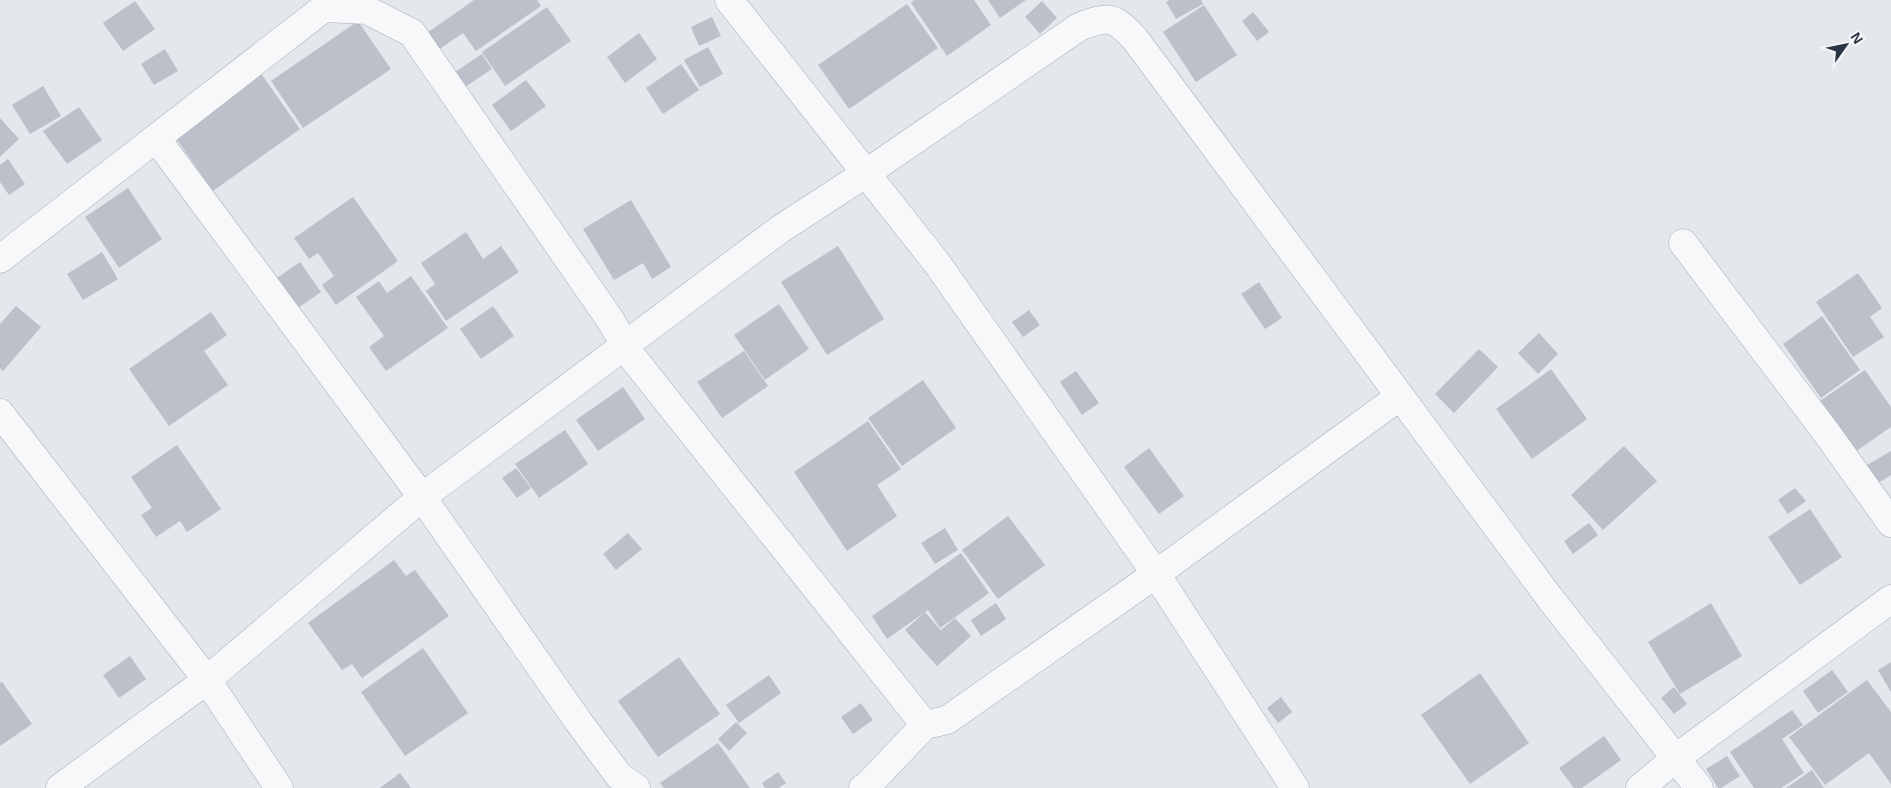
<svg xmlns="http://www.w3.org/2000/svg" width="1891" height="788" viewBox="0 0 1891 788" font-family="Arial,sans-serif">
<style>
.building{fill:#bbc0ca}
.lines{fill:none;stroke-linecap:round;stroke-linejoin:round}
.street-casing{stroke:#a9aeb7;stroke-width:29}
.street{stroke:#f7f8fa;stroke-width:28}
</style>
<rect width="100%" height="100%" fill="#e4e7ec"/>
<g class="building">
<path d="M474 0H537L541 6 476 51 463 33 438 50 427 33Z"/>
<path d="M914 0H974L991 25 947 56 911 3Z"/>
<path d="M988 0H1026L1000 18Z"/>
<path d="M1169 0H1201L1203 4 1176 19 1166 2Z"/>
<path d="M135 1 155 29 123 51 103 23Z"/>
<path d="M1042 1 1057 18 1040 34 1025 17Z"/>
<path d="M907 4 938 48 849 109 818 65Z"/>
<path d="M1204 5 1237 55 1196 82 1163 32Z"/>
<path d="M547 7 571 41 505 86 482 52Z"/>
<path d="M1253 12 1269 32 1257 41 1242 21Z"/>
<path d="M712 17 721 36 699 46 691 27Z"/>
<path d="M358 21 391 69 303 128 271 81Z"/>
<path d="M639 33 657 59 625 83 607 57Z"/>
<path d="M708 47 723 74 700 87 684 60Z"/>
<path d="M165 49 178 71 154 85 141 64Z"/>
<path d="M482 54 492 69 465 87 455 72Z"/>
<path d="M681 64 699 90 663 114 646 88Z"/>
<path d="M255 65 300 129 213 191 168 127Z"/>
<path d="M526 80 546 106 511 131 492 105Z"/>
<path d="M43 86 61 116 30 134 12 105Z"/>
<path d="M79 107 102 140 67 164 43 131Z"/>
<path d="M0 118 19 139 0 157Z"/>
<path d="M8 159 25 184 9 195 0 182V165Z"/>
<path d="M128 188 162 239 119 268 85 217Z"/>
<path d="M353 197 398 261 336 305 322 285 334 276 318 253 309 259 294 238Z"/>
<path d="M631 200 671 267 652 279 643 263 614 280 583 229Z"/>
<path d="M466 232 483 259 501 246 519 272 446 321 426 291 435 284 421 263Z"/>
<path d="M838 246 884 319 827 355 781 282Z"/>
<path d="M102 252 118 279 83 300 67 274Z"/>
<path d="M300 262 321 292 298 308 277 278Z"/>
<path d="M1858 273 1882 308 1870 317 1884 337 1853 357 1816 302Z"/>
<path d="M411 276 448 328 386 371 369 347 384 336 356 297 379 281 387 293Z"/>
<path d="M1259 282 1282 318 1265 329 1241 294Z"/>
<path d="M779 304 809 349 765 380 734 335Z"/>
<path d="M16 306 41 327 3 371 0 368V324Z"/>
<path d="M493 306 514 336 481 359 460 329Z"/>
<path d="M1029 310 1040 325 1023 337 1012 322Z"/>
<path d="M211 312 227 335 204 351 228 385 169 426 129 369Z"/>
<path d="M1822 316 1860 370 1821 398 1783 344Z"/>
<path d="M1539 333 1558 354 1538 374 1518 353Z"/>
<path d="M1479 349 1498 367 1454 413 1435 394Z"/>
<path d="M744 351 768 386 722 418 697 382Z"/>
<path d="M1551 369 1587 419 1532 459 1496 409Z"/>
<path d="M1865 370 1891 407V427L1855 452 1820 401Z"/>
<path d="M1076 371 1099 403 1082 415 1060 382Z"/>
<path d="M923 380 956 428 902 466 868 418Z"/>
<path d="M623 387 645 419 598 451 576 420Z"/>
<path d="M868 421 901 469 877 485 897 516 847 551 794 472Z"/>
<path d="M565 430 588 464 539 498 515 464Z"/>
<path d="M177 445 221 509 187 532 180 521 156 537 141 515 152 508 131 477Z"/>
<path d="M1624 446 1657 481 1603 530 1571 495Z"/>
<path d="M1149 448 1184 496 1159 514 1124 467Z"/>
<path d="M1891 451V475L1878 483 1867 465Z"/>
<path d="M516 468 531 488 517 498 502 478Z"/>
<path d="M1795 488 1806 501 1788 514 1778 500Z"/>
<path d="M1810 509 1842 557 1800 585 1768 537Z"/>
<path d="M1008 516 1045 565 998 599 962 550Z"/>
<path d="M1589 523 1598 535 1573 554 1564 541Z"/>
<path d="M945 528 958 550 935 564 921 543Z"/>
<path d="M628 533 642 549 616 570 603 554Z"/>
<path d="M961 553 989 593 940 628 928 610 887 639 872 616Z"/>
<path d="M394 560 406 576 415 570 449 616 362 678 352 664 342 670 308 623Z"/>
<path d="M996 603 1006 619 981 636 971 620Z"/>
<path d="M1711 603 1742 656 1680 694 1648 642Z"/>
<path d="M925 612 943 633 941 630 955 618 971 636 937 666 905 630Z"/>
<path d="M423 648 468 713 405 756 361 692Z"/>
<path d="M130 656 146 679 119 698 103 675Z"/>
<path d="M679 657 720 714 658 757 618 701Z"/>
<path d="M1891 662V692L1878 670Z"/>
<path d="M1832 670 1848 692 1818 713 1803 691Z"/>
<path d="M1480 673 1529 743 1470 784 1421 715Z"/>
<path d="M769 675 781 693 739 723 726 705Z"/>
<path d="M1867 680 1891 712V784L1869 753 1825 785 1789 737Z"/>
<path d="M2 682 32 724 0 746V683Z"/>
<path d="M1674 687 1687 704 1674 714 1661 698Z"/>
<path d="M1281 697 1292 712 1278 723 1267 708Z"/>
<path d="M861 703 873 720 853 734 841 717Z"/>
<path d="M1792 710 1803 725 1782 739 1804 773 1781 788H1754L1730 752Z"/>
<path d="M736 722 747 733 729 751 718 739Z"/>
<path d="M1604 736 1621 760 1582 788H1574L1559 768Z"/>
<path d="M718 743 750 788H664L660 783Z"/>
<path d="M1727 756 1740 776 1721 788H1718L1706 769Z"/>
<path d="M1812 770 1824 788H1786Z"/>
<path d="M778 772 786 783 779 788H765L762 783Z"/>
<path d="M400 773 411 788H380Z"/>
</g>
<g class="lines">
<defs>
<g id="street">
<path d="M729 0 936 262 1156 574 1295 788"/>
<path d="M156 138 422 497 578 721 619 776 636 788"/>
<path d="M1683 243 1826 432 1891 523"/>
<path d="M0 259 324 8 367 10 412 33 609 318 633 358 925 725"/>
<path d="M0 413 207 680 279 788"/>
<path d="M60 788 207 680 422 497 779 230 865 174 1079 27C1108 16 1113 15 1135 39L1549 597 1699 788"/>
<path d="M863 788 868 785 925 725 947 720 1156 574 1399 397"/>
<path d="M1640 788 1676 758 1891 599"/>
</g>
</defs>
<use href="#street" class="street-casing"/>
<use href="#street" class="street"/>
</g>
<g transform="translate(1846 45) rotate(57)" stroke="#f4f6f9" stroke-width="4" paint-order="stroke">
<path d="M0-4L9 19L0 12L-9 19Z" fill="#2b3445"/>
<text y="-8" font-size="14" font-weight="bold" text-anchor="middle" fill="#2b3445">N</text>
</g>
</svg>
